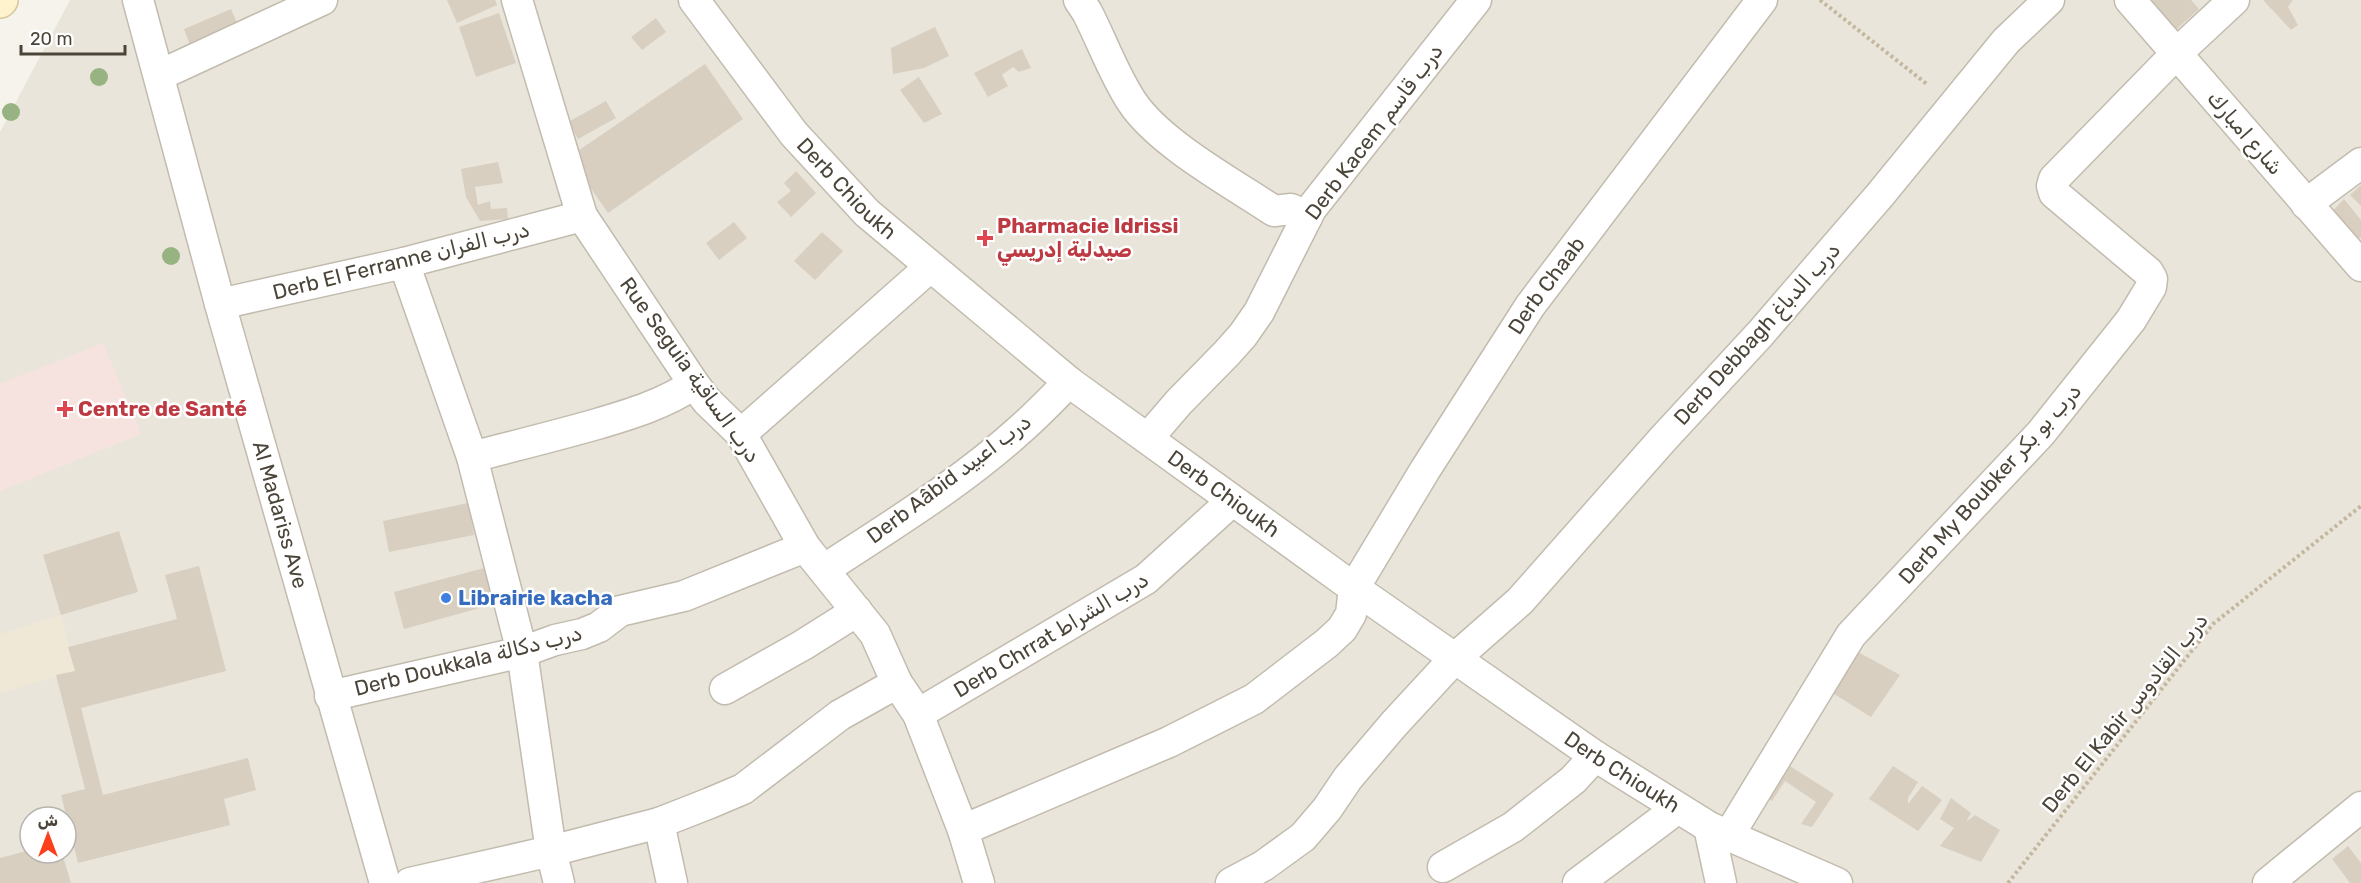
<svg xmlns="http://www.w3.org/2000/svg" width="2361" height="883" viewBox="0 0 2361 883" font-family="Rubik,'Noto Sans Arabic',sans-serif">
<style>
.residential{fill:#eae5da;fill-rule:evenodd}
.education{fill:#efe8d6}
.medical{fill:#f6e3e0}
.building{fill:#d8cfc1}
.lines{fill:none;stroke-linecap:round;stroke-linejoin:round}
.street-casing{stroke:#c2bbae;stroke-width:33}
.secondary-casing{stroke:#d6c79b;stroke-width:36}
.path{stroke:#c4b79f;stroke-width:4;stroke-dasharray:3 3;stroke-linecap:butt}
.street{stroke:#fff;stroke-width:30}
.secondary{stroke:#fff3cd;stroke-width:33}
.tree{fill:#97b381}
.health-dot{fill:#e0444e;stroke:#fff;stroke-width:2}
.shop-dot{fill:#3f7fe0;stroke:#fff;stroke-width:2}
.labels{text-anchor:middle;stroke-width:5;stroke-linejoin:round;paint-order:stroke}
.street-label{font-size:21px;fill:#4b4439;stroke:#fff}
.health-label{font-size:21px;font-weight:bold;fill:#be3a42;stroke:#fff;text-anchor:start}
.shop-label{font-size:21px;font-weight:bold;fill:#366cbe;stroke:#fff;text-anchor:start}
</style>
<rect width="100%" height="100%" fill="#f6f3ec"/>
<path class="residential" d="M70 0H2361V883H0V132ZM30 817H66V853H30Z"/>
<path class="education" d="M61 615 75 671 0 693V634Z"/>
<path class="medical" d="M103 343 141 434 0 491V384Z"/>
<g class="building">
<path d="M447 0H495L497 5 457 23Z"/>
<path d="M2152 0H2191L2199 9 2171 34 2146 5Z"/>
<path d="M2263 0H2293L2288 7 2298 25 2291 30Z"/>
<path d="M231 9 238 25 190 45 184 29Z"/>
<path d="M499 13 516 63 476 77 459 27Z"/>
<path d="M656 18 666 32 642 50 631 37Z"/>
<path d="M935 27 949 56 924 68 893 74 891 48Z"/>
<path d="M1022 49 1031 68 1019 72 1013 67 1002 75 1008 86 988 97 974 73Z"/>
<path d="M705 64 743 119 608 213 569 157Z"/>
<path d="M919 77 942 114 924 123 900 90Z"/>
<path d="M606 101 616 118 578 139 568 122Z"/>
<path d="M498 162 503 183 475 187 478 205 490 201 491 209 507 208 508 219 480 221 466 197 461 169Z"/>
<path d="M796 171 816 193 791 217 777 202 791 191 784 183Z"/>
<path d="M2361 185V206L2350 195Z"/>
<path d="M2344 199 2361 220V237L2347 247 2327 217Z"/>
<path d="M734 222 747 238 719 260 706 243Z"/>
<path d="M822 232 843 251 815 280 794 261Z"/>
<path d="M477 501 478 508 470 513 474 535 389 552 383 521Z"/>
<path d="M119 531 138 592 61 615 43 555Z"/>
<path d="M199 566 226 671 81 708 103 795 248 758 256 790 224 799 230 825 78 863 61 795 85 789 56 675 75 671 68 647 177 619 165 575Z"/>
<path d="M488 567 498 603 404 629 394 592Z"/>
<path d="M1849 647 1900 675 1871 717 1826 689Z"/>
<path d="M1782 761 1834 794 1812 827 1801 824 1816 802 1785 781 1772 801 1759 793Z"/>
<path d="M1893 766 1918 782 1908 798V804L1922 786 1942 800 1918 831 1869 799Z"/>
<path d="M1951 798 1971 813 1966 822 1975 815 2000 830 1981 862 1940 846 1954 828 1940 819Z"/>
<path d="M2348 846 2361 863V883H2350L2332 859Z"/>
<path d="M30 850V853H62L71 883H0V858Z"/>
</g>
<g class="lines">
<defs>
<g id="street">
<path id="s1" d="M138 0 220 304 385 883"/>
<path d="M517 0 582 216 694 384 707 401 741 434 805 547 875 634 897 683 918 714 963 830 979 883"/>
<path id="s2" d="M694 0 794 134 867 213 1069 382 1354 588 1595 756 1709 827 1837 883"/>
<path d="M1079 0 1087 12C1102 41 1114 75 1132 102 1159 143 1232 183 1274 211L1291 209 1307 217"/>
<path d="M2130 0 2361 266"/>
<path d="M160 75 322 0"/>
<path d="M2306 204 2361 163"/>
<path d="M404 263 472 457 522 652 551 851 559 883"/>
<path d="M220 304 404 263 582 216"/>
<path d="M741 434 930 267"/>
<path d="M1148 438 1179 402 1227 353 1243 335 1259 312 1311 209 1476 0"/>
<path d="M472 457C514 446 555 436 597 424 631 414 664 404 694 384"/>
<path d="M825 569C892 525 963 482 1023 427 1039 413 1054 397 1069 382"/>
<path d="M725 689 803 645 857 611"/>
<path d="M330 696 522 652 555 640 582 634 599 627 620 611 684 596 805 547"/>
<path d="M918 714 1146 579 1232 501"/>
<path d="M659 823 672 883"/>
<path d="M1709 827 1721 883"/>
<path id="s3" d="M963 830 1169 742 1254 699 1327 643 1342 629 1351 614 1354 588 1425 470 1530 306 1762 0"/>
<path d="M1729 835 1851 635 2041 433 2131 320 2151 287 2152 279 2148 272 2054 193 2052 186 2054 179 2177 53 2234 0"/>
<path d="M1443 867 1513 827 1573 780 1595 756"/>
<path d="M410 883 551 851 659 823 710 803 743 789 840 715 897 683"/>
<path d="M1231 883 1263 866 1303 837 1327 809 1348 778 1394 724 1454 659 1520 601 1663 439 1760 334 1880 195 2006 41 2049 0"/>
<path d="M1578 883 1678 808"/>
<path d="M2268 883 2361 807"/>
</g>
<path id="secondary" d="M0 1 1 0"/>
</defs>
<use href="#street" class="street-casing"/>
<use href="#secondary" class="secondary-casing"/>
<g class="path">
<path d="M1820 0 1928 85"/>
<path d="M2008 883 2213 624 2361 506"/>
</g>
<use href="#street" class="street"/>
<use href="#secondary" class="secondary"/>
</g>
<g class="tree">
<circle cx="99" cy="77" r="9"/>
<circle cx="11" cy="112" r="9"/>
<circle cx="171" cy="256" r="9"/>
</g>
<g class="health-dot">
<path d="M982 229h6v6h6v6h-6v6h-6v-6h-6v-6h6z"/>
<path d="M62 400h6v6h6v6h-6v6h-6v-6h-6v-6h6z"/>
</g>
<circle class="shop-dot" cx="446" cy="598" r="6"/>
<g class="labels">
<g class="street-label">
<text transform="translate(1374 132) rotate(-53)" y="7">Derb Kacem درب قاسم</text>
<text transform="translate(2245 133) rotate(49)" y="7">شارع امبارك</text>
<text dy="7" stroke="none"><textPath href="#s2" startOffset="243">Derb Chioukh</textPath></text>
<text transform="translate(401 261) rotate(-14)" y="7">Derb El Ferranne درب الفران</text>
<text dy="7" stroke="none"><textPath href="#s3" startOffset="834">Derb Chaab</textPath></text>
<text transform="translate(1757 334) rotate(-48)" y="7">Derb Debbagh درب الدباغ</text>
<text transform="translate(690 370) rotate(54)" y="7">Rue Seguia درب الساقية</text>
<text transform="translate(949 479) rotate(-37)" y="7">Derb Aâbid درب اعبيد</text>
<text transform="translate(1990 484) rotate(-48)" y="7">Derb My Boubker درب بو بكر</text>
<text dy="7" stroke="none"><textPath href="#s2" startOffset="729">Derb Chioukh</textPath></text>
<text dy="7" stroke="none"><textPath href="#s1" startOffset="534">Al Madariss Ave</textPath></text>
<text transform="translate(1051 635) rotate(-31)" y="7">Derb Chrrat درب الشراط</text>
<text transform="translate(468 661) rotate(-14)" y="7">Derb Doukkala درب دكالة</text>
<text transform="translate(2125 713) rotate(-51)" y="7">Derb El Kabir درب القادوس</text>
<text dy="7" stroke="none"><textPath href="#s2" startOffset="1215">Derb Chioukh</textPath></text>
</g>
<g class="health-label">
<text x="997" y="233">Pharmacie Idrissi<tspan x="997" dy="24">صيدلية إدريسي</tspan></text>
<text x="78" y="416">Centre de Santé</text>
</g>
<g class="shop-label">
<text x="458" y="605">Librairie kacha</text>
</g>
</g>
<g transform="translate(48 835)"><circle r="28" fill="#ffffff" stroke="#b7b4b0" stroke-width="1.5"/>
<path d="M0-4.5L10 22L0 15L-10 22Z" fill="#fc3f1d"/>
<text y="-9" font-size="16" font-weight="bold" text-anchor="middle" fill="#4b4439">ش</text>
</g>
<path d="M21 45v9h104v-9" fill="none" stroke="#4b4439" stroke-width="3"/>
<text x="30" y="45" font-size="18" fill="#4b4439" stroke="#ffffff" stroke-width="4.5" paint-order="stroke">20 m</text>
</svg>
